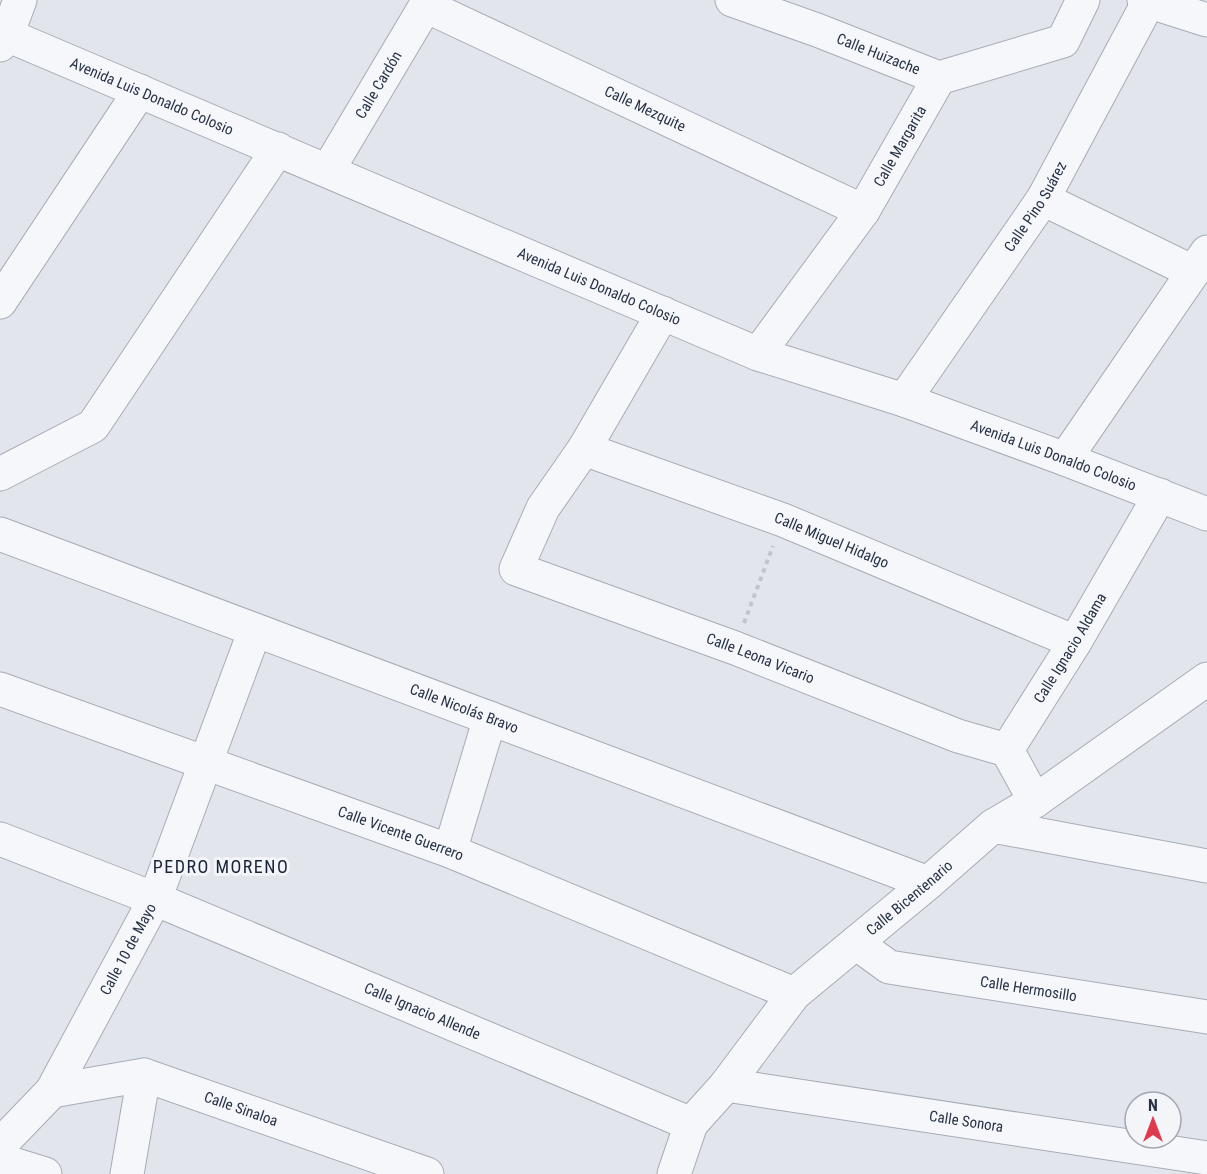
<svg xmlns="http://www.w3.org/2000/svg" width="1207" height="1174" viewBox="0 0 1207 1174" font-family="'Roboto Condensed',sans-serif">
<style>
.lines{fill:none;stroke-linecap:round;stroke-linejoin:round}
.minor-casing{stroke:#a6acb7;stroke-width:35}
.path{stroke:#c0c4cb;stroke-width:4;stroke-dasharray:4.5 4.5;stroke-linecap:butt}
.minor{stroke:#f6f7fa;stroke-width:33}
.labels{text-anchor:middle;stroke-width:6;stroke-linejoin:round;paint-order:stroke}
.street-label{font-size:15px;fill:#283247;stroke:#f3f5f9}
.quarter-label{font-size:18px;letter-spacing:1.5px;fill:#1a2337;stroke:#f3f5f9}
</style>
<rect width="100%" height="100%" fill="#e2e6ec"/>
<g class="lines">
<defs>
<g id="minor">
<path id="s1" d="M732 0 817 30 939 78"/>
<path d="M1144 0 1207 20"/>
<path id="s2" d="M426 6 863 211"/>
<path id="s3" d="M0 32 758 354 904 400 1065 459 1207 514"/>
<path d="M0 45 7 35 20 0"/>
<path id="s4" d="M328 170 429 0"/>
<path d="M1043 199 1193 272"/>
<path d="M0 302 140 91"/>
<path id="s5" d="M663 313 584 449 543 508 516 569 735 648 958 736 1007 750"/>
<path id="s6" d="M758 354 863 211 939 78 1063 41 1083 0"/>
<path id="s7" d="M904 400 1043 199 1149 1"/>
<path id="s8" d="M584 449 783 520 1075 642"/>
<path d="M1065 459 1207 252"/>
<path d="M0 474 93 426 278 149"/>
<path id="s9" d="M0 534 928 883"/>
<path id="s10" d="M0 689 450 851 794 994"/>
<path id="s11" d="M1007 750 1075 642 1160 495"/>
<path d="M1007 750 1035 801"/>
<path d="M993 826 1207 866"/>
<path id="s12" d="M0 839 155 899 691 1124"/>
<path d="M450 851 490 718"/>
<path id="s13" d="M856 943 889 967 1207 1017"/>
<path id="s14" d="M726 1085 1207 1158"/>
<path id="s15" d="M52 1091 144 1075 427 1174"/>
<path id="s16" d="M0 1145 52 1091 155 899 255 630"/>
<path d="M0 1160 45 1174"/>
<path d="M127 1174 144 1075"/>
<path id="s17" d="M674 1174 691 1124 726 1085 794 994 928 883 993 826 1035 801 1207 679"/>
</g>
</defs>
<use href="#minor" class="minor-casing"/>
<path class="path" d="M744 623 773 546"/>
<use href="#minor" class="minor"/>
</g>
<g class="labels">
<g class="street-label">
<text dy="5" stroke="none"><textPath href="#s1" startOffset="156">Calle Huizache</textPath></text>
<text dy="5" stroke="none"><textPath href="#s4" startOffset="99">Calle Cardón</textPath></text>
<text dy="5" stroke="none"><textPath href="#s3" startOffset="165">Avenida Luis Donaldo Colosio</textPath></text>
<text dy="5" stroke="none"><textPath href="#s2" startOffset="242">Calle Mezquite</textPath></text>
<text dy="5" stroke="none"><textPath href="#s6" startOffset="252">Calle Margarita</textPath></text>
<text dy="5" stroke="none"><textPath href="#s7" startOffset="234">Calle Pino Suárez</textPath></text>
<text dy="5" stroke="none"><textPath href="#s3" startOffset="651">Avenida Luis Donaldo Colosio</textPath></text>
<text dy="5" stroke="none"><textPath href="#s3" startOffset="1136">Avenida Luis Donaldo Colosio</textPath></text>
<text dy="5" stroke="none"><textPath href="#s8" startOffset="264">Calle Miguel Hidalgo</textPath></text>
<text dy="5" stroke="none"><textPath href="#s11" startOffset="120">Calle Ignacio Aldama</textPath></text>
<text dy="5" stroke="none"><textPath href="#s5" startOffset="556">Calle Leona Vicario</textPath></text>
<text dy="5" stroke="none"><textPath href="#s9" startOffset="496">Calle Nicolás Bravo</textPath></text>
<text dy="5" stroke="none"><textPath href="#s10" startOffset="426">Calle Vicente Guerrero</textPath></text>
<text dy="5" stroke="none"><textPath href="#s17" startOffset="369">Calle Bicentenario</textPath></text>
<text dy="5" stroke="none"><textPath href="#s16" startOffset="236">Calle 10 de Mayo</textPath></text>
<text dy="5" stroke="none"><textPath href="#s13" startOffset="182">Calle Hermosillo</textPath></text>
<text dy="5" stroke="none"><textPath href="#s12" startOffset="456">Calle Ignacio Allende</textPath></text>
<text dy="5" stroke="none"><textPath href="#s15" startOffset="196">Calle Sinaloa</textPath></text>
<text dy="5" stroke="none"><textPath href="#s14" startOffset="243">Calle Sonora</textPath></text>
</g>
<g class="quarter-label">
<text x="221" y="873">PEDRO MORENO</text>
</g>
</g>
<g transform="translate(1153 1120)"><circle r="28" fill="#f3f5f9" stroke="#a2a7b2" stroke-width="1.5"/>
<path d="M0-4.5L10 22L0 15L-10 22Z" fill="#de3b4f"/>
<text y="-9" font-size="16" font-weight="bold" text-anchor="middle" fill="#283247">N</text>
</g>
</svg>
